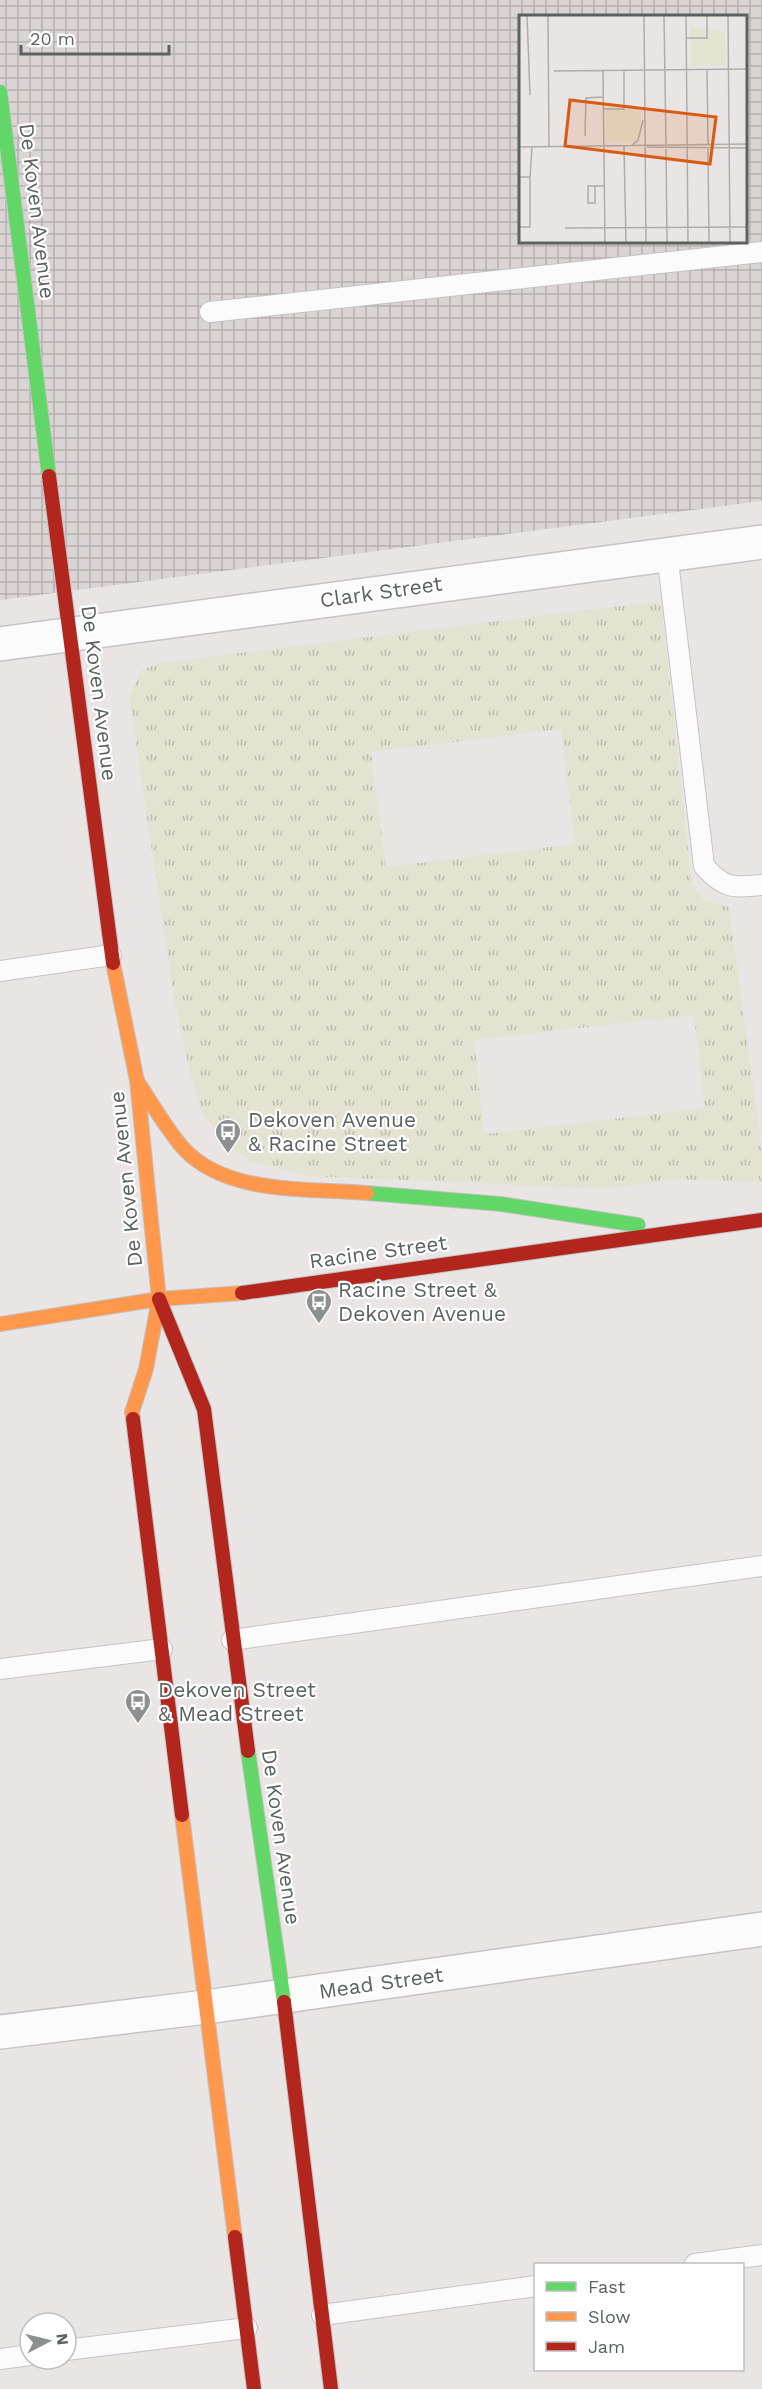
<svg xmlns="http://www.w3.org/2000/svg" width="762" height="2389" viewBox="0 0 762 2389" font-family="'Work Sans',sans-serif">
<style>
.industrial{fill:url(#industrial-grid);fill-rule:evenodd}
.grass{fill:url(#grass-tufts);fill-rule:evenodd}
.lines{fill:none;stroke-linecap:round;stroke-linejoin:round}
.lane-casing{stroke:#c5c3c3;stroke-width:22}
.street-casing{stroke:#c5c3c3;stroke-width:36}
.fast-casing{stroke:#c4c4c3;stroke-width:16}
.slow-casing{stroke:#c4c4c3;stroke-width:16}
.jam-casing{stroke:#c4c4c3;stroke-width:16}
.lane{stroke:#fcfbfb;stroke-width:20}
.street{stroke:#fcfbfb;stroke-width:33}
.fast{stroke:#63d668;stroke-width:14}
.slow{stroke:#ff974d;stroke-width:14}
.jam{stroke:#b3261e;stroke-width:14}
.labels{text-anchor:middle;stroke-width:4.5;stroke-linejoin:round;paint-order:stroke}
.street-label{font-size:21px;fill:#5b625f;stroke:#fff}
.poi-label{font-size:21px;fill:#5b625f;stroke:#fff;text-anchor:start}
.inset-road{fill:none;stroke:#adadab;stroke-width:1.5}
.view{fill:#da5a14;fill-opacity:0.15;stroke:#da5a14;stroke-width:3}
.inset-edge{fill:none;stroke:#5b625f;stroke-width:3}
</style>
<defs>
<pattern id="industrial-grid" width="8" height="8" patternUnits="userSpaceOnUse" patternTransform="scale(1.5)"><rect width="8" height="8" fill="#dad5d4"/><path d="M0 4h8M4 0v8" fill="none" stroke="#b4b0af"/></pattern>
<pattern id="grass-tufts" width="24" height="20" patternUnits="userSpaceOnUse" patternTransform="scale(1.5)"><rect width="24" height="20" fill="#e4e3d2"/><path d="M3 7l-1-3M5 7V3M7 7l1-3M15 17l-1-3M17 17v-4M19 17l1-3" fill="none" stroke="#bcbbae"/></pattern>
</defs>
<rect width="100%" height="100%" fill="#eae5e5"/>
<path class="industrial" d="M0 0H762V501L0 600ZM520 16H746V242H520Z"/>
<path class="grass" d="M661 601 692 886 704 900 729 907 762 1150V1183L678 1179 605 1189 309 1176 250 1161 224 1143 202 1112 189 1069 174 999 129 696 141 671 158 663ZM561 729 575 844 386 867 371 752ZM694 1015 705 1108 484 1134 474 1040Z"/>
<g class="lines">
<defs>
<g id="lane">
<path d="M210 312 762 252"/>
<path d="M667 553 704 866C724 889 733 888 762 885"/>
<path d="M0 971 111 955"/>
<path d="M232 1640 762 1566"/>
<path d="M0 1669 162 1649"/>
<path d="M695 2264 762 2255"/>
<path d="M322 2315 536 2286"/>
<path d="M66 2350 247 2328"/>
<path d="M0 2359 30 2355"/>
</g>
<g id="street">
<path d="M0 644 762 542"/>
<path d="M0 2032 206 2007 762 1929"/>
</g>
<g id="fast">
<path d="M0 92 49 476"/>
<path d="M367 1193 501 1204 638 1225"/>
<path d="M248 1751 284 2002"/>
</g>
<g id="slow">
<path d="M113 963 137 1081 159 1299 146 1369 132 1412 133 1419"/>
<path d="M137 1081C152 1103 166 1129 184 1149 227 1195 308 1188 367 1193"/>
<path d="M0 1324 159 1299 242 1293"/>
<path d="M182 1815 235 2237"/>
</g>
<g id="jam">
<path d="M49 476 113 963"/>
<path d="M242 1293 762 1220"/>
<path d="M159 1299 204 1409 248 1751"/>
<path d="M133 1419 182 1815"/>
<path d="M284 2002 331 2389"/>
<path d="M235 2237 254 2389"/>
</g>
</defs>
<use href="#lane" class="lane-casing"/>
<use href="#street" class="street-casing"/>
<use href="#fast" class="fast-casing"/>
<use href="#slow" class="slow-casing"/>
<use href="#jam" class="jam-casing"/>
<use href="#lane" class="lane"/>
<use href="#street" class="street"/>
<use href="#fast" class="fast"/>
<use href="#slow" class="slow"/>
<use href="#jam" class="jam"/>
</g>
<defs>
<symbol id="bus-pin" viewBox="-11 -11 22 30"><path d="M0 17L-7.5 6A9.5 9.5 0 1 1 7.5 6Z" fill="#8d908e" stroke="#fff"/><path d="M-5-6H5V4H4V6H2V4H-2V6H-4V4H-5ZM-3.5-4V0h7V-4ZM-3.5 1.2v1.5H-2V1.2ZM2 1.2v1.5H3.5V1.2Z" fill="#fff"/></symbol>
</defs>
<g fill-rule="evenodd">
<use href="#bus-pin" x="213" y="1117" width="30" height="40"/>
<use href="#bus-pin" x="304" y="1287" width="30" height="40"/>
<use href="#bus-pin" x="123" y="1687" width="30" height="40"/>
</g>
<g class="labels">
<g class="street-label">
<text transform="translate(37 211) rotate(83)" y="7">De Koven Avenue</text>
<text transform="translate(381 592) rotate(-8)" y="7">Clark Street</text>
<text transform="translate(99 693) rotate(83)" y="7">De Koven Avenue</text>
<text transform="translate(126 1179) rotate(-96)" y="7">De Koven Avenue</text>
<text transform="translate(378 1252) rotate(-8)" y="7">Racine Street</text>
<text transform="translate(281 1837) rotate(82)" y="7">De Koven Avenue</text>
<text transform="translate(381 1983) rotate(-8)" y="7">Mead Street</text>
</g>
<g class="poi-label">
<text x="248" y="1127">Dekoven Avenue<tspan x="248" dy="24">&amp; Racine Street</tspan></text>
<text x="338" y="1297">Racine Street &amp;<tspan x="338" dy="24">Dekoven Avenue</tspan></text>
<text x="158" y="1697">Dekoven Street<tspan x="158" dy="24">&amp; Mead Street</tspan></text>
</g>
</g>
<g transform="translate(519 15)">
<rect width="228" height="228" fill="#eae5e5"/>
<path d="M123 93 119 121 115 127H87V95Z" fill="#e4e3d2"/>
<path d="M172 11 206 17V51H172Z" fill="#e4e3d2"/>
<path class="inset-road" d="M8 0 11 80M29 0 30 132M125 0 127 228M145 0 147 129M167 0 169 228M209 0 211 228M168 23H188V0M188 55 189 129M35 56 228 54M84 56 86 228M84 94H105V56M66 121 67 83 84 82M105 131 107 228M112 131 119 125 124 105M0 132 228 129M128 132 228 133M147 134 148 228M189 134 190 228M0 162H11V212H0M11 162 13 132M76 171V188H69V171H85M46 213 228 212"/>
<path class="view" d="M51 85 197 102 191 149 46 131Z"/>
<rect width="228" height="228" class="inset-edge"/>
</g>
<rect x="534" y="2263" width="210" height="108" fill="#ffffff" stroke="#bdc0bf" stroke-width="1.5"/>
<rect x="546" y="2282" width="30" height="9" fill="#63d668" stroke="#bdc0bf" stroke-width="1.5"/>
<text x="588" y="2293" font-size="18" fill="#5b625f">Fast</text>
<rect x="546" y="2312" width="30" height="9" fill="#ff974d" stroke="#bdc0bf" stroke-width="1.5"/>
<text x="588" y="2323" font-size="18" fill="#5b625f">Slow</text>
<rect x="546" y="2342" width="30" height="9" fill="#b3261e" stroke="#bdc0bf" stroke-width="1.5"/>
<text x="588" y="2353" font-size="18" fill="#5b625f">Jam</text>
<g transform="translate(48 2341) rotate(83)"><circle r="28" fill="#ffffff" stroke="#bdc0bf" stroke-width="1.5"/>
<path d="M0-4.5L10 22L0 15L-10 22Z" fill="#8d908e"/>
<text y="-9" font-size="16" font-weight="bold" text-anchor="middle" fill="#5b625f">N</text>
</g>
<path d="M21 45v9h148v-9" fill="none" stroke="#5b625f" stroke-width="3"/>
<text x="30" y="45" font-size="18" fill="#5b625f" stroke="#ffffff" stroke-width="4.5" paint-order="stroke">20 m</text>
</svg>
